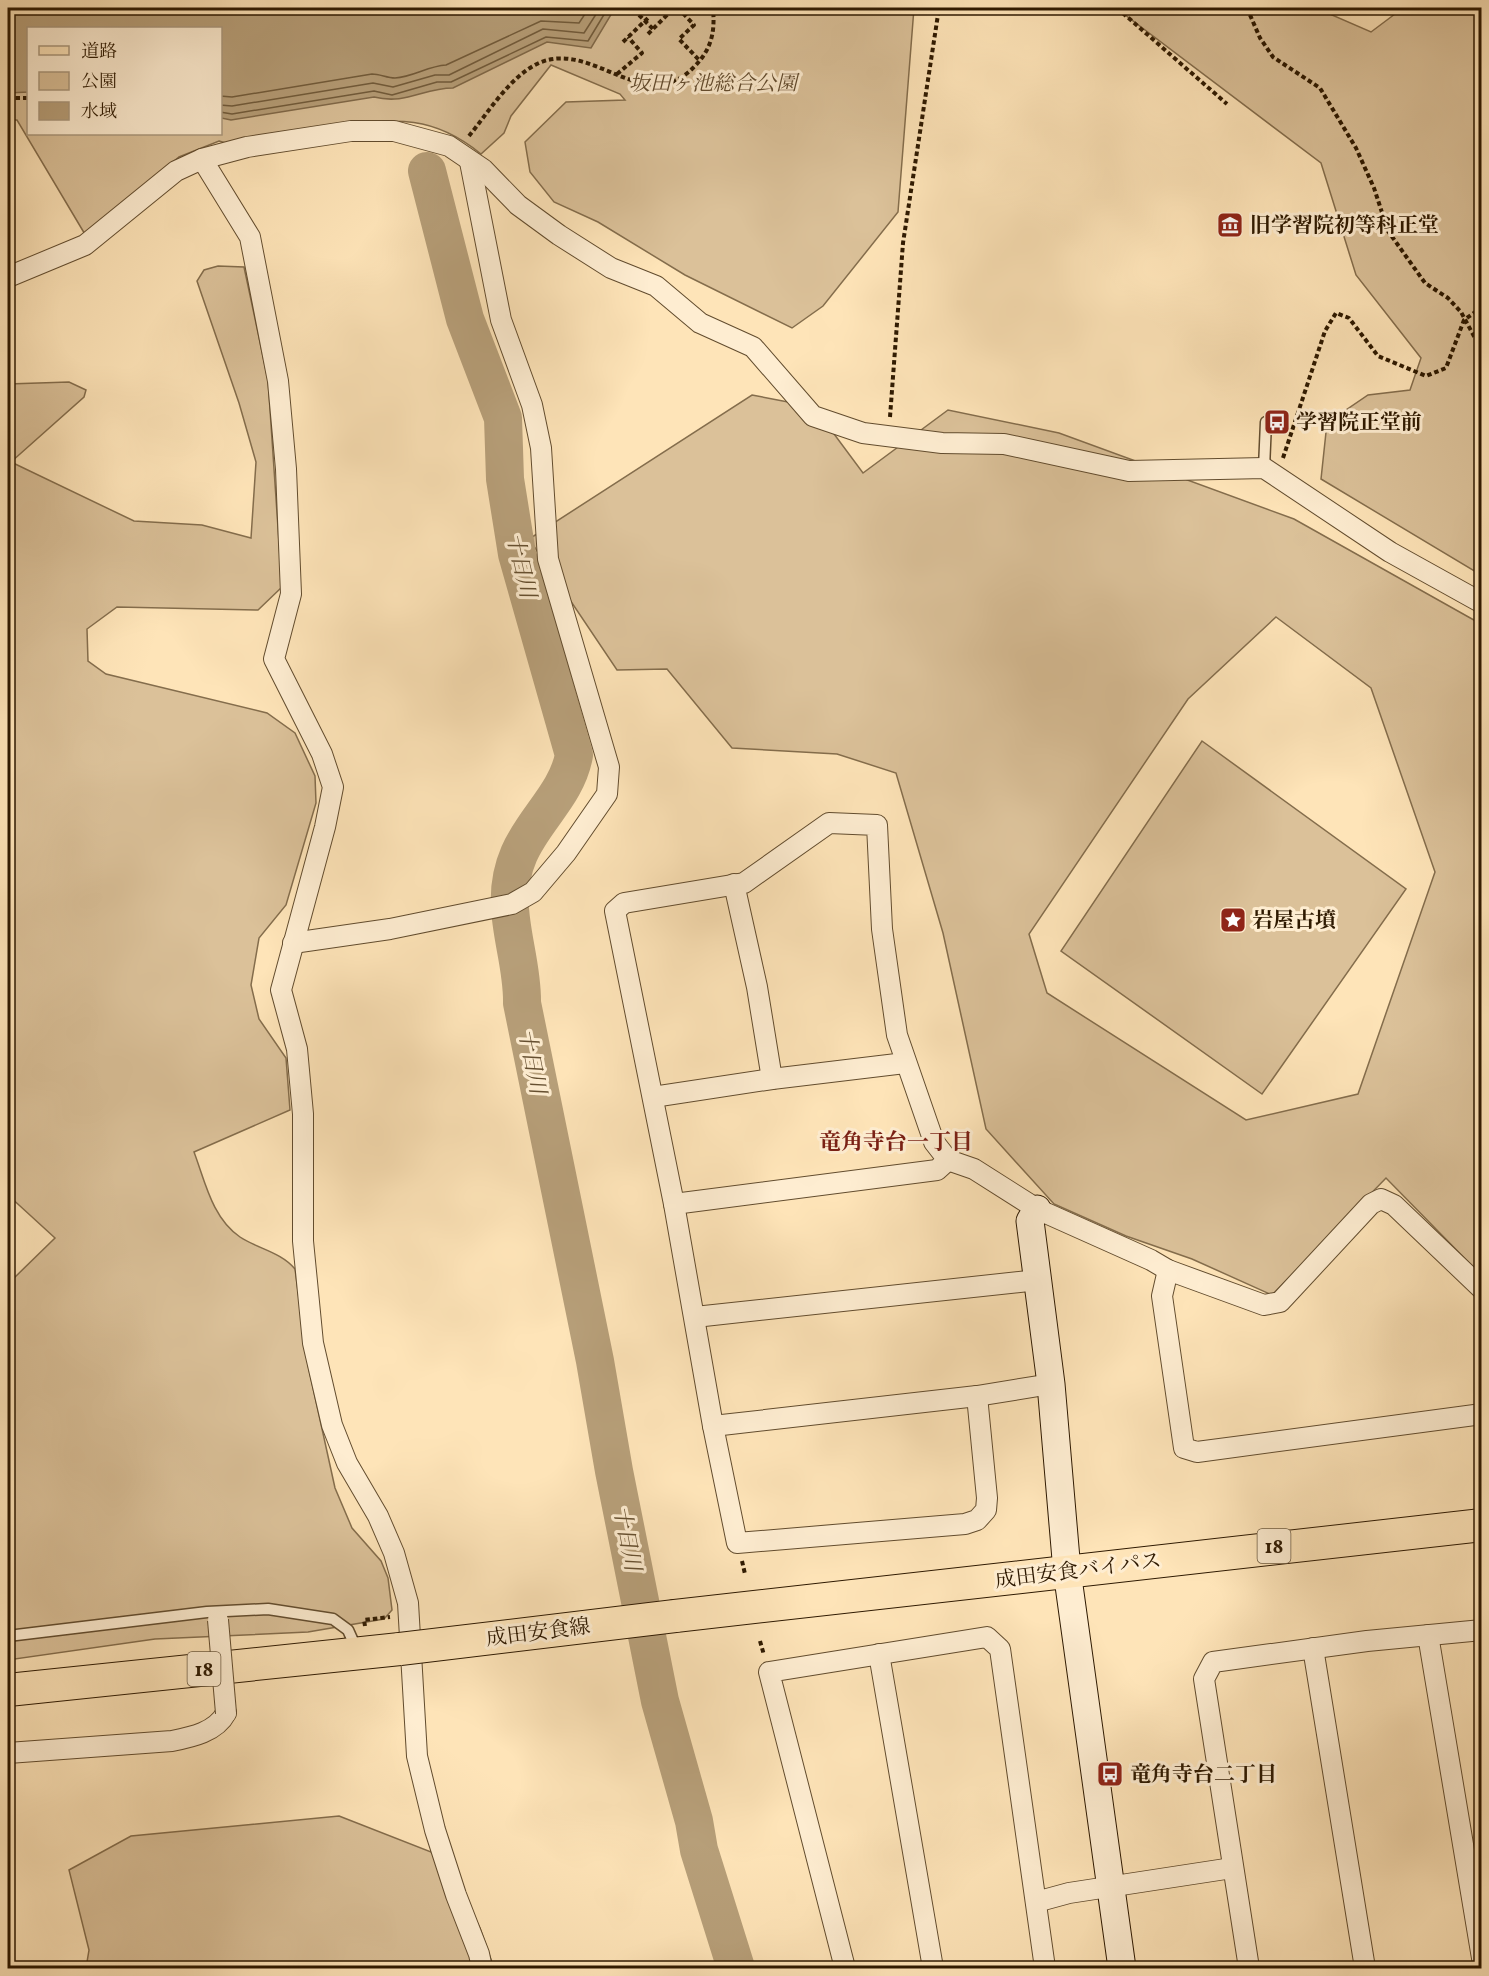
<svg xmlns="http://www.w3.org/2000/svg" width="1489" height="1976" viewBox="0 0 1489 1976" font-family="Vollkorn,'Noto Serif JP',serif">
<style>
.green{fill:#dbc199;stroke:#846d4c;stroke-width:1.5;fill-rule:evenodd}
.water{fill:#b79f79;stroke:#806949;stroke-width:1.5}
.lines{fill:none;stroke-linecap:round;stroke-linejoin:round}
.shore{stroke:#725c3c;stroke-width:1.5}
.river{stroke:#b79f79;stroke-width:38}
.lane-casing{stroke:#624c2e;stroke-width:13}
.street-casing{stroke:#624c2e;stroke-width:22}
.secondary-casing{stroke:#2e1900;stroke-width:29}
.primary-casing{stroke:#2e1900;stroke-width:34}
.path{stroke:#2e1900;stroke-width:4;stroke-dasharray:4.5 3;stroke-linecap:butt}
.lane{stroke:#feedd1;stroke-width:10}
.street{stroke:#feedd1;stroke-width:20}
.secondary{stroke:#feedd1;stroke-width:27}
.primary{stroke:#fee4b8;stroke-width:32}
.street-bridge-casing{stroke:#624c2e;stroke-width:22;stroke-linecap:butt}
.primary-bridge-casing{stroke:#2e1900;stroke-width:34;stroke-linecap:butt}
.street-bridge{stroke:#feedd1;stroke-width:20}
.primary-bridge{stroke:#fee4b8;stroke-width:32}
.labels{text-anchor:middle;stroke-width:6;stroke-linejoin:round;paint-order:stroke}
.shield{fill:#feedd1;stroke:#6c593f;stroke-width:1.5}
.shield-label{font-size:20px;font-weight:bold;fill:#2e1900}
.park-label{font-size:21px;font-style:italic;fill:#624b2e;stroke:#feedd1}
.poi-label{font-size:21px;font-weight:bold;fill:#2e1900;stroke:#feedd1;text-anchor:start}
.street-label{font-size:21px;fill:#2e1900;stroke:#feedd1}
.water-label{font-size:22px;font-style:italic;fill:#654f30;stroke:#feedd1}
.neighbourhood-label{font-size:22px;font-weight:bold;fill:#7a1f14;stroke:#feedd1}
</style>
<rect width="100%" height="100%" fill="#fee4b8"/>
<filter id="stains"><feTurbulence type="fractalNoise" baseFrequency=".00333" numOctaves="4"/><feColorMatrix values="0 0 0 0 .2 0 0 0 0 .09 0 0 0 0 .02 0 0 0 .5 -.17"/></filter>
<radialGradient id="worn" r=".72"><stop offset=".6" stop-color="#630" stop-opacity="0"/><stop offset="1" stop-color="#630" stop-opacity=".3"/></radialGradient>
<g class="green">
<path d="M8 8H914L898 212 823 306 792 328 685 275 598 222 554 202 530 172 525 142 566 102 625 100 620 94 551 65 511 116 504 133 481 154C432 114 396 119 337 126 315 128 294 130 272 134 254 137 237 148 219 141L179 157 86 236 17 120H8ZM28 28H220V134H28Z"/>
<path d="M1116 8H1316L1371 32 1403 8H1481V575L1321 479 1327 423 1368 395 1410 390 1421 358 1356 275 1321 163Z"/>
<path d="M218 266 244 267 268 380 282 587 258 610 117 607 87 629 88 661 106 674 267 713 295 733 315 776 316 803 286 905 259 938 251 985 259 1019 286 1058 290 1110 194 1152C205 1181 212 1218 240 1237 258 1249 281 1252 295 1269L308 1365 335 1488 352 1528 381 1561 388 1578 392 1610 384 1619 308 1632 155 1639 8 1660V1279H13L55 1238 8 1195V384L69 382 86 390 84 397 11 462 134 521 202 525 251 538 256 462 239 403 197 281 204 270Z"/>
<path d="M752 395 814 407 863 473 948 410 1059 433 1294 519 1481 624V1275L1386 1178 1272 1295 1192 1259 1126 1236 1054 1204 986 1129 943 933 896 773 837 754 732 748 667 669 617 670 529 539ZM1276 617 1371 688 1435 872 1358 1094 1246 1120 1047 993 1029 934 1188 699Z"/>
<path d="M1202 741 1406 889 1262 1094 1061 951Z"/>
<path d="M339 1816 444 1857 480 1928 494 1968H86L89 1950 69 1870 131 1836Z"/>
</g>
<path class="water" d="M8 8H615L591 48 547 42 453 88C423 88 406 105 374 97L231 120 221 118 220 28H28V92L8 93Z"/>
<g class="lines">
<g class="shore">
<path d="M220 96 232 97 372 74C380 74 387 78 395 78 413 77 428 66 446 65L541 21 579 23 589 8"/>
<path d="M220 105 232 106 373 83 393 87 435 75H449L543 29 584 33 600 8"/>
<path d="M220 112 232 114 374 91 392 95 437 82H451L546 37 588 41 608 8"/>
</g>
<path class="river" d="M427 171 465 319 503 418 505 479 517 554 574 755C567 794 534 819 519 854 496 907 523 951 522 1003L595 1361 614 1471 660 1701 694 1821 699 1850 736 1968"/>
<defs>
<g id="lane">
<path d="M1264 468 1266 422"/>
<path d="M8 1636 207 1612 268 1609 333 1619 348 1630 357 1650"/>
</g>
<g id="street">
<path d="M202 159 250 237 278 381 286 469 291 594 274 659 322 754 333 787 325 827 281 990 297 1049 303 1114V1241L313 1343 332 1425 347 1463 378 1516 394 1553 408 1603 417 1756 435 1830 456 1895 479 1954 482 1968"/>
<path d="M8 277 85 245 176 171 202 159 247 147 351 131H394L449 146 483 169 518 205 559 235 611 268 656 286 700 323 753 347 813 416 863 433 942 443 1004 444 1129 471 1264 468 1390 552 1482 603"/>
<path d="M734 884 757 987 772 1079"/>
<path d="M293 943 390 929 512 904 533 892 566 853 607 794 609 767 548 559 541 448 532 405 501 320 470 162"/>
<path d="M653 1097 772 1079 905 1063"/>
<path d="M674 1204 937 1170 948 1160"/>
<path d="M1168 1270 1162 1296 1184 1448 1197 1452 1482 1414"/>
<path d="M695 1317 1038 1280"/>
<path d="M977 1396 987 1498 986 1510 977 1520 965 1524 737 1543 713 1426 674 1204 615 911 624 903 744 883 829 823 877 825 882 929 897 1035 934 1142 948 1160 974 1169 1037 1209 1151 1260 1168 1270 1264 1305 1280 1302 1371 1204 1381 1199 1394 1205 1482 1289"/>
<path d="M713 1426 977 1396 1051 1384"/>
<path d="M1428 1635 1482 1958"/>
<path d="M1313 1648 1365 1968"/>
<path d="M879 1654 933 1968"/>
<path d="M8 1753 172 1741C192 1737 216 1732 226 1713"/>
<path d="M1036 1902 1069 1893 1232 1868"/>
<path d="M845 1968 769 1672 987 1637 1000 1649 1045 1968"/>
<path d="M1249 1968 1204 1679 1213 1662 1367 1641 1482 1630"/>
</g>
<path id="secondary" d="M1037 1209 1030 1221 1051 1384 1067 1571 1122 1968"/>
<g id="primary">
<path d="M675 1616 1482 1525"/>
<path d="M8 1690 400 1649"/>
</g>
</defs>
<use href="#lane" class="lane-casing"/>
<use href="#street" class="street-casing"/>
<use href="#secondary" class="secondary-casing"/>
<use href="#primary" class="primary-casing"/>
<g class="path">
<path d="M678 8 694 25 679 39 700 61"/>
<path d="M1117 8 1227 104"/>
<path d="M1247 8 1260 38 1273 57 1320 88 1356 148 1374 188 1388 231 1425 283 1448 298 1461 312 1482 351"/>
<path d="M639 15 653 29"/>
<path d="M648 34 674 8"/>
<path d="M623 42 649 17"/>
<path d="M617 74 642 53 628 37"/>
<path d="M8 98H28"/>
<path d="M469 136C488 113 510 76 539 63 593 39 645 119 695 66 712 48 715 32 713 8"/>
<path d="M890 417 903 243 939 8"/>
<path d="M1283 458 1325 331 1336 313 1349 318 1378 356 1426 376 1446 368 1464 320 1482 307"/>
<path d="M742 1561 745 1574"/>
<path d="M365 1626 364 1620 390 1617"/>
<path d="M760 1641 764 1655"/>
</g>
<use href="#lane" class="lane"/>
<use href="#street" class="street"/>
<use href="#secondary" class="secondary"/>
<use href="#primary" class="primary"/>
<defs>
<path id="street-bridge" d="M218 1620 226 1713"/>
<path id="primary-bridge" d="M400 1649 675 1616"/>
</defs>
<use href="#street-bridge" class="street-bridge-casing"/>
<use href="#primary-bridge" class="primary-bridge-casing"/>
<use href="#street-bridge" class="street-bridge"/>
<use href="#primary-bridge" class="primary-bridge"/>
</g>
<defs>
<symbol id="museum-square" viewBox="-11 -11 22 22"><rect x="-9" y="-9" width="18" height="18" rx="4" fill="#8f2418" stroke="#feedd1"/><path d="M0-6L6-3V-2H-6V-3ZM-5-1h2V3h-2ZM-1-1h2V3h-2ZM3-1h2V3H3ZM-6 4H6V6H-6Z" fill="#fff"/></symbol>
<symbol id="bus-square" viewBox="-11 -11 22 22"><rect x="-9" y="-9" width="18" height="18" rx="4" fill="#8f2418" stroke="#feedd1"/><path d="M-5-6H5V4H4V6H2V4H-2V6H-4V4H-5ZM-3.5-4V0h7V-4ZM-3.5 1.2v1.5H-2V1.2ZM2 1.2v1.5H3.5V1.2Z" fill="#fff"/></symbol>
<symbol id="sight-square" viewBox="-11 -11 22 22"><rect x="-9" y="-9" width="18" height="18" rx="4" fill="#8f2418" stroke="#feedd1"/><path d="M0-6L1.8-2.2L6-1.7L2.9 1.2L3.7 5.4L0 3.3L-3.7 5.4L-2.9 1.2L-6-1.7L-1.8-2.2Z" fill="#fff"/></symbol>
</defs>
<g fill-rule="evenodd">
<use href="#museum-square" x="1215" y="210" width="30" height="30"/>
<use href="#bus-square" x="1262" y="407" width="30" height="30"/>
<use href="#sight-square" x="1218" y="905" width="30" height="30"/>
<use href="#bus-square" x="1095" y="1759" width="30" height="30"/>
</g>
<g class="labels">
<g class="shield">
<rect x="1257.5" y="1529" width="33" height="34" rx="4.5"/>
<rect x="187.5" y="1652" width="33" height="34" rx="4.5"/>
</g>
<g class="shield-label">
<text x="1274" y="1553">18</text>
<text x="204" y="1676">18</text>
</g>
<g class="park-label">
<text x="713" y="90">坂田ヶ池総合公園</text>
</g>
<g class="poi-label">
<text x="1250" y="232">旧学習院初等科正堂</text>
<text x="1296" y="429">学習院正堂前</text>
<text x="1252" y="927">岩屋古墳</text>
<text x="1130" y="1781">竜角寺台二丁目</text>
</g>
<g class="street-label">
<text transform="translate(1078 1570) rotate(-7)" y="7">成田安食バイパス</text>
<text transform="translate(538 1632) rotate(-7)" y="7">成田安食線</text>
</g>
<g class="water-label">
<text transform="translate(522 565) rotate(77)" y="8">十日川</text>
<text transform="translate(533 1061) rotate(79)" y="8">十日川</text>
<text transform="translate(628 1538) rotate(79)" y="8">十日川</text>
</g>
<g class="neighbourhood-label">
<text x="896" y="1149">竜角寺台一丁目</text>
</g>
</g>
<rect width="1489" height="1976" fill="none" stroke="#fee4b8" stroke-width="30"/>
<rect x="9" y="9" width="1471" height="1958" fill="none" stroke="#2e1900" stroke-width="3"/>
<rect x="15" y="15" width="1459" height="1946" fill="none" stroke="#2e1900" stroke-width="1.5"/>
<rect x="27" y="27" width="195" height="108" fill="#feedd1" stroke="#ab987d" stroke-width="1.5"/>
<rect x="39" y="46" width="30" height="9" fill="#fee4b8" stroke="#ab987d" stroke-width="1.5"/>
<text x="81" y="57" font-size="18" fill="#2e1900">道路</text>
<rect x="39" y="72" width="30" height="18" fill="#dbc199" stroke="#ab987d" stroke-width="1.5"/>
<text x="81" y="87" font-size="18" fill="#2e1900">公園</text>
<rect x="39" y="102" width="30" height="18" fill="#b79f79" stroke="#ab987d" stroke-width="1.5"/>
<text x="81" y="117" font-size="18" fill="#2e1900">水域</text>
<rect width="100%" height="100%" filter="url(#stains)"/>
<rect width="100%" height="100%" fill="url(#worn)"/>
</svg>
